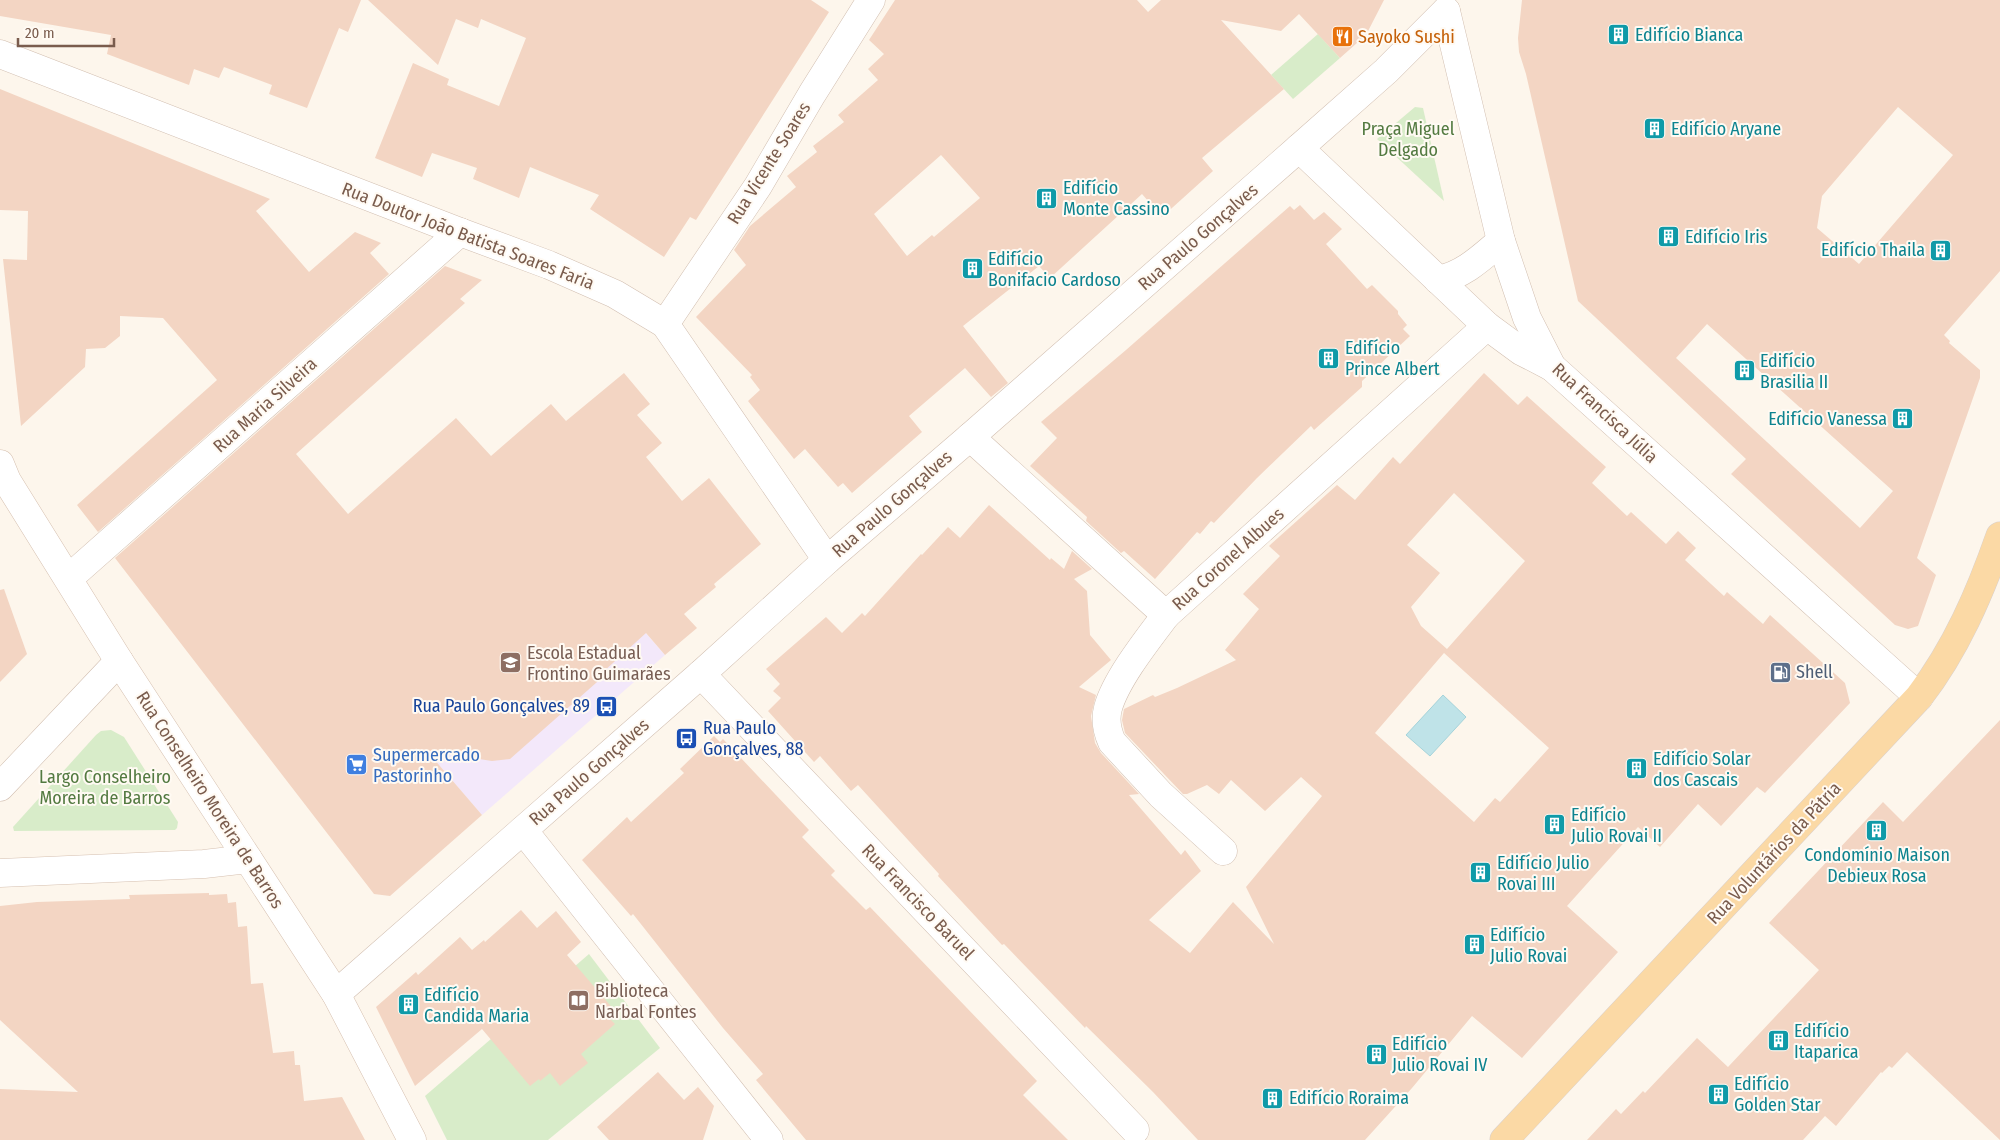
<svg xmlns="http://www.w3.org/2000/svg" width="2000" height="1140" viewBox="0 0 2000 1140" font-family="'Fira Sans Condensed',sans-serif">
<style>
.education{fill:#f3e8fa}
.green{fill:#d8ecc9}
.water{fill:#bfe3e8;stroke:#a5d3da}
.building{fill:#f3d5c3;fill-rule:evenodd}
.lines{fill:none;stroke-linecap:round;stroke-linejoin:round}
.minor-casing{stroke:#d1beb0;stroke-width:29}
.tertiary-casing{stroke:#d1beb0;stroke-width:29}
.secondary-casing{stroke:#d6c0b0;stroke-width:29}
.primary-casing{stroke:#dad1cd;stroke-width:29}
.minor{stroke:#fff;stroke-width:28}
.tertiary{stroke:#fff;stroke-width:28}
.secondary{stroke:#fff;stroke-width:28}
.primary{stroke:#fbd9a5;stroke-width:28}
.labels{text-anchor:middle;stroke-width:4;stroke-linejoin:round;paint-order:stroke}
.culture-label{font-size:18px;fill:#0d838f;stroke:#fffaf3;text-anchor:start}
.food-label{font-size:18px;fill:#c56008;stroke:#fffaf3;text-anchor:start}
.park-label{font-size:18px;fill:#537a41;stroke:#fffaf3}
.street-label{font-size:18px;fill:#7a5c4d;stroke:#fffaf3}
.education-label{font-size:18px;fill:#785e54;stroke:#fffaf3;text-anchor:start}
.service-label{font-size:18px;fill:#4e5e75;stroke:#fffaf3;text-anchor:start}
.transit-label{font-size:18px;fill:#164399;stroke:#fffaf3;text-anchor:end}
.shop-label{font-size:18px;fill:#366cbe;stroke:#fffaf3;text-anchor:start}
</style>
<rect width="100%" height="100%" fill="#fdf6ec"/>
<path class="education" d="M538 510 665 655 482 815 356 670Z"/>
<g class="green">
<path d="M1318 34 1340 58 1293 99 1271 75Z"/>
<path d="M1415 107 1423 108 1444 201 1377 139Z"/>
<path d="M111 730 124 737 178 822 177 828 175 830 14 831 13 827 96 735 101 731Z"/>
<path d="M589 954 660 1048 548 1140H447L425 1096Z"/>
</g>
<path class="water" d="M1443 695 1466 717 1430 756 1406 735Z"/>
<g class="building">
<path d="M0 0H361L348 32 339 28 307 108 269 94 272 85 224 67 219 78 194 69 189 85 107 54 111 35 0 16Z"/>
<path d="M368 0H811L829 12 696 220 690 217 664 257 590 209 599 195 530 167 519 198 473 179 477 168 432 153 422 177 375 158 413 63 449 79 447 85 499 106 526 38 481 19 478 28 456 19 438 65Z"/>
<path d="M895 0H1137L1148 12 1161 0H1384L1366 35 1340 58 1299 14 1281 31 1221 20 1284 89 1202 158 1213 171 1162 217 1142 194 1050 278 1039 266 963 326 1008 383 991 397 965 368 909 416 922 432 852 493 843 483 838 487 805 449 794 459 748 401 760 390 750 377 752 375 696 317 746 265 734 250 750 226 796 187 787 176 817 152 813 146 844 122 838 115 878 80 868 69 884 54 869 40ZM941 155 980 198 934 237 932 235 907 256 874 214Z"/>
<path d="M1522 0H2000V271L1944 335 1950 341 1949 343 1980 370V378L1917 558 1936 575 1918 626 1908 629 1895 625 1731 474 1746 459 1578 301 1526 74 1519 52 1518 38ZM1898 107 1953 155 1859 264 1817 228 1822 196ZM1707 324 1893 491 1860 528 1676 358Z"/>
<path d="M0 89 270 199 256 211 309 272 355 232 381 243 370 253 389 274 98 532 77 505 217 380 163 318 120 316V336L105 348 86 349 85 367 21 426 3 259 27 260 28 211 0 210Z"/>
<path d="M1300 205 1314 220 1324 212 1342 229 1326 244 1367 289 1372 285 1398 311V314L1407 325 1403 329 1410 336 1362 381V387L1314 430 1311 426 1257 478 1214 523 1211 521 1200 534 1197 532 1155 579 1124 551 1121 553 1086 521 1087 517 1030 466 1057 438 1041 422 1126 350 1290 206 1294 210Z"/>
<path d="M445 266 482 280 460 299 465 303 296 454 348 514 456 418 491 456 551 404 566 421 624 373 650 404 637 415 662 443 646 457 682 501 709 478 761 544 714 584 716 587 684 614 697 628 665 655 646 633 603 672 605 675 510 759 492 761 427 751 482 815 390 896 374 894 115 558Z"/>
<path d="M1484 373 1518 405 1527 396 1606 467 1592 483 1627 516 1631 512 1666 544 1678 531 1696 548 1685 560 1724 596 1727 592 1763 624 1770 615 1845 683 1850 703 1765 793 1757 787 1721 826 1698 804 1660 847 1638 827 1567 906 1618 952 1522 1058 1472 1016 1412 1088 1365 1140H1198L1153 1092 1086 1026 1085 1028 1004 944 1002 945 938 876 939 874 858 785 851 791 820 756 814 762 768 711 781 698 773 691 780 684 766 669 826 617 842 633 862 613 865 616 921 554 922 555 948 527 960 538 989 505 1050 560 1051 558 1064 569 1072 551 1092 569 1074 579 1087 591 1090 635 1111 660 1079 687 1096 695 1091 716 1095 743 1101 753 1139 794 1129 795 1181 855 1185 850 1201 871 1149 920 1190 953 1233 902 1274 944 1246 887 1322 796 1301 777 1265 811 1231 780 1219 794 1207 785 1187 794H1183L1125 733 1122 720 1124 709 1153 695 1155 697 1177 688 1236 660 1225 650 1259 609 1243 594 1280 556 1269 546 1337 485 1355 500 1393 457 1400 464ZM1454 493 1525 561 1447 649 1421 626 1411 607 1440 573 1407 545ZM1444 653 1549 748 1500 802 1495 798 1474 822 1375 733Z"/>
<path d="M4 589 27 654 0 682V590Z"/>
<path d="M2000 720V1140L1907 1052 1892 1068 1889 1066 1882 1073 1881 1072 1836 1126 1825 1116 1803 1140H1587L1616 1109 1621 1114 1643 1091 1645 1093 1697 1038 1728 1067 1819 970 1769 923 1883 802 1903 822Z"/>
<path d="M714 736 720 742 723 739 809 830 802 837 835 871 831 875 866 910 870 907 1037 1081 1023 1095 1068 1140H806L756 1080 763 1074 723 1028 633 914 631 916 582 860 627 817 631 822 684 773 680 769Z"/>
<path d="M209 893V895L227 894 228 903 236 902 238 927 247 926 251 984 263 983 273 1053 294 1051 295 1065H300L304 1101 342 1097 365 1140H0V1089L78 1092 0 1020V906L37 902 130 899 129 895Z"/>
<path d="M521 910 537 928 556 911 581 942 567 955 615 1011 608 1017 615 1024 581 1054 588 1063 560 1086 550 1073 540 1081 539 1079 530 1086 482 1029 415 1086 376 1007 416 972 418 975 460 937 472 950 484 940 485 942Z"/>
<path d="M658 1072 684 1100 698 1087 714 1106 703 1140H609L597 1127Z"/>
</g>
<g class="lines">
<defs>
<g id="minor">
<path d="M0 54 460 232 549 265 615 294 665 324 827 560"/>
<path d="M665 324 758 186 812 94 871 0"/>
<path d="M970 437 1166 615 1487 326"/>
<path d="M69 578 460 232"/>
<path d="M1166 615C1148 639 1116 679 1108 708 1105 719 1107 731 1112 742L1161 795 1223 851"/>
<path d="M701 674 1135 1130"/>
<path d="M523 830 769 1140"/>
</g>
<g id="tertiary">
<path d="M1446 11 1501 241 1527 318 1552 367 1919 697"/>
<path d="M1299 148 1487 326 1521 351 1552 367"/>
<path d="M1438 280C1464 275 1482 257 1501 241"/>
<path d="M0 787 119 661"/>
<path d="M336 994 701 674 827 560 970 437 1299 148 1386 71 1446 11"/>
</g>
<g id="secondary">
<path d="M0 464 7 481 119 661 336 994 412 1140"/>
<path d="M0 873 204 864 248 859"/>
</g>
<path id="primary" d="M1504 1140 1919 697C1956 649 1980 593 2000 536"/>
</defs>
<use href="#minor" class="minor-casing"/>
<use href="#tertiary" class="tertiary-casing"/>
<use href="#secondary" class="secondary-casing"/>
<use href="#primary" class="primary-casing"/>
<use href="#minor" class="minor"/>
<use href="#tertiary" class="tertiary"/>
<use href="#secondary" class="secondary"/>
<use href="#primary" class="primary"/>
</g>
<defs>
<symbol id="building-square" viewBox="-11 -11 22 22"><rect x="-9" y="-9" width="18" height="18" rx="4" fill="#0f9aa8" stroke="#fffaf3"/><path d="M-4-6H4V6H1V3H-1V6H-4ZM-2.5-4.3h1.7v1.8h-1.7ZM.8-4.3h1.7v1.8H.8ZM-2.5-1h1.7V.8h-1.7ZM.8-1h1.7V.8H.8Z" fill="#fff"/></symbol>
<symbol id="restaurant-square" viewBox="-11 -11 22 22"><rect x="-9" y="-9" width="18" height="18" rx="4" fill="#e8710a" stroke="#fffaf3"/><path d="M-5-6h1v4h1v-4h1v4h1v-4h1v5L-1.5 .5V6h-2V.5L-5-1ZM5-6V6H3V1.5H1.5Q1.5-4 5-6Z" fill="#fff"/></symbol>
<symbol id="school-square" viewBox="-11 -11 22 22"><rect x="-9" y="-9" width="18" height="18" rx="4" fill="#8d6e63" stroke="#fffaf3"/><path d="M0-5L7-2L0 1L-7-2ZM-4 1L0 2.5L4 1V4Q0 6-4 4Z" fill="#fff"/></symbol>
<symbol id="fuel-square" viewBox="-11 -11 22 22"><rect x="-9" y="-9" width="18" height="18" rx="4" fill="#5c6f8a" stroke="#fffaf3"/><path d="M-5.5-6h7V0h2V4h1.3V-2.5L3-4.5l.8-.8L6-3V5H2.5V1h-1V6h-7ZM-4.2-4.7v3.2H.2V-4.7Z" fill="#fff"/></symbol>
<symbol id="bus-square" viewBox="-11 -11 22 22"><rect x="-9" y="-9" width="18" height="18" rx="4" fill="#1a4fb4" stroke="#fffaf3"/><path d="M-5-6H5V4H4V6H2V4H-2V6H-4V4H-5ZM-3.5-4V0h7V-4ZM-3.5 1.2v1.5H-2V1.2ZM2 1.2v1.5H3.5V1.2Z" fill="#fff"/></symbol>
<symbol id="supermarket-square" viewBox="-11 -11 22 22"><rect x="-9" y="-9" width="18" height="18" rx="4" fill="#3f7fe0" stroke="#fffaf3"/><path d="M-6-5.5h2.5l.6 2H6L4.5 2H-2.5L-4.4-4H-6ZM-1.5 3.2a1.3 1.3 0 1 0 .1 0ZM3 3.2a1.3 1.3 0 1 0 .1 0Z" fill="#fff"/></symbol>
<symbol id="library-square" viewBox="-11 -11 22 22"><rect x="-9" y="-9" width="18" height="18" rx="4" fill="#8d6e63" stroke="#fffaf3"/><path d="M-6-4Q-3-5.5-.7-3.5V5Q-3 3-6 4ZM6-4Q3-5.5 .7-3.5V5Q3 3 6 4Z" fill="#fff"/></symbol>
</defs>
<g fill-rule="evenodd">
<use href="#building-square" x="1606" y="22" width="25" height="25"/>
<use href="#restaurant-square" x="1330" y="24" width="25" height="25"/>
<use href="#building-square" x="1642" y="116" width="25" height="25"/>
<use href="#building-square" x="1034" y="186" width="25" height="25"/>
<use href="#building-square" x="1656" y="224" width="25" height="25"/>
<use href="#building-square" x="1928" y="238" width="25" height="25"/>
<use href="#building-square" x="960" y="256" width="25" height="25"/>
<use href="#building-square" x="1316" y="346" width="25" height="25"/>
<use href="#building-square" x="1732" y="358" width="25" height="25"/>
<use href="#building-square" x="1890" y="406" width="25" height="25"/>
<use href="#school-square" x="498" y="650" width="25" height="25"/>
<use href="#fuel-square" x="1768" y="660" width="25" height="25"/>
<use href="#bus-square" x="594" y="694" width="25" height="25"/>
<use href="#bus-square" x="674" y="726" width="25" height="25"/>
<use href="#supermarket-square" x="344" y="752" width="25" height="25"/>
<use href="#building-square" x="1624" y="756" width="25" height="25"/>
<use href="#building-square" x="1542" y="812" width="25" height="25"/>
<use href="#building-square" x="1864" y="818" width="25" height="25"/>
<use href="#building-square" x="1468" y="860" width="25" height="25"/>
<use href="#building-square" x="1462" y="932" width="25" height="25"/>
<use href="#library-square" x="566" y="988" width="25" height="25"/>
<use href="#building-square" x="396" y="992" width="25" height="25"/>
<use href="#building-square" x="1766" y="1028" width="25" height="25"/>
<use href="#building-square" x="1364" y="1042" width="25" height="25"/>
<use href="#building-square" x="1706" y="1082" width="25" height="25"/>
<use href="#building-square" x="1260" y="1086" width="25" height="25"/>
</g>
<g class="labels">
<g class="culture-label">
<text x="1635" y="41">Edifício Bianca</text>
<text x="1671" y="135">Edifício Aryane</text>
<text x="1063" y="194">Edifício<tspan x="1063" dy="21">Monte Cassino</tspan></text>
<text x="1685" y="243">Edifício Iris</text>
<text x="1925" y="256" text-anchor="end">Edifício Thaila</text>
<text x="988" y="265">Edifício<tspan x="988" dy="21">Bonifacio Cardoso</tspan></text>
<text x="1345" y="354">Edifício<tspan x="1345" dy="21">Prince Albert</tspan></text>
<text x="1760" y="367">Edifício<tspan x="1760" dy="21">Brasilia II</tspan></text>
<text x="1887" y="425" text-anchor="end">Edifício Vanessa</text>
<text x="1653" y="765">Edifício Solar<tspan x="1653" dy="21">dos Cascais</tspan></text>
<text x="1571" y="821">Edifício<tspan x="1571" dy="21">Julio Rovai II</tspan></text>
<text x="1877" y="861" text-anchor="middle">Condomínio Maison<tspan x="1877" dy="21">Debieux Rosa</tspan></text>
<text x="1497" y="869">Edifício Julio<tspan x="1497" dy="21">Rovai III</tspan></text>
<text x="1490" y="941">Edifício<tspan x="1490" dy="21">Julio Rovai</tspan></text>
<text x="424" y="1001">Edifício<tspan x="424" dy="21">Candida Maria</tspan></text>
<text x="1794" y="1037">Edifício<tspan x="1794" dy="21">Itaparica</tspan></text>
<text x="1392" y="1050">Edifício<tspan x="1392" dy="21">Julio Rovai IV</tspan></text>
<text x="1734" y="1090">Edifício<tspan x="1734" dy="21">Golden Star</tspan></text>
<text x="1289" y="1104">Edifício Roraima</text>
</g>
<g class="food-label">
<text x="1358" y="43">Sayoko Sushi</text>
</g>
<g class="park-label">
<text x="1408" y="135">Praça Miguel<tspan x="1408" dy="21">Delgado</tspan></text>
<text x="105" y="783">Largo Conselheiro<tspan x="105" dy="21">Moreira de Barros</tspan></text>
</g>
<g class="street-label">
<text transform="translate(769 163) rotate(-58)" y="6">Rua Vicente Soares</text>
<text transform="translate(468 236) rotate(21)" y="6">Rua Doutor João Batista Soares Faria</text>
<text transform="translate(1198 237) rotate(-41)" y="6">Rua Paulo Gonçalves</text>
<text transform="translate(265 405) rotate(-42)" y="6">Rua Maria Silveira</text>
<text transform="translate(1605 413) rotate(43)" y="6">Rua Francisca Júlia</text>
<text transform="translate(892 504) rotate(-41)" y="6">Rua Paulo Gonçalves</text>
<text transform="translate(1228 559) rotate(-42)" y="6">Rua Coronel Albues</text>
<text transform="translate(589 772) rotate(-41)" y="6">Rua Paulo Gonçalves</text>
<text transform="translate(210 800) rotate(57)" y="6">Rua Conselheiro Moreira de Barros</text>
<text transform="translate(1774 853) rotate(-47)" y="6">Rua Voluntários da Pátria</text>
<text transform="translate(918 902) rotate(46)" y="6">Rua Francisco Baruel</text>
</g>
<g class="education-label">
<text x="527" y="659">Escola Estadual<tspan x="527" dy="21">Frontino Guimarães</tspan></text>
<text x="595" y="997">Biblioteca<tspan x="595" dy="21">Narbal Fontes</tspan></text>
</g>
<g class="service-label">
<text x="1796" y="678">Shell</text>
</g>
<g class="transit-label">
<text x="590" y="712">Rua Paulo Gonçalves, 89</text>
<text x="703" y="734" text-anchor="start">Rua Paulo<tspan x="703" dy="21">Gonçalves, 88</tspan></text>
</g>
<g class="shop-label">
<text x="373" y="761">Supermercado<tspan x="373" dy="21">Pastorinho</tspan></text>
</g>
</g>
<path d="M18 38v8h96v-8" fill="none" stroke="#7a5c4d" stroke-width="2.5"/>
<text x="25" y="38" font-size="15" fill="#7a5c4d" stroke="#fffaf3" stroke-width="4" paint-order="stroke">20 m</text>
</svg>
